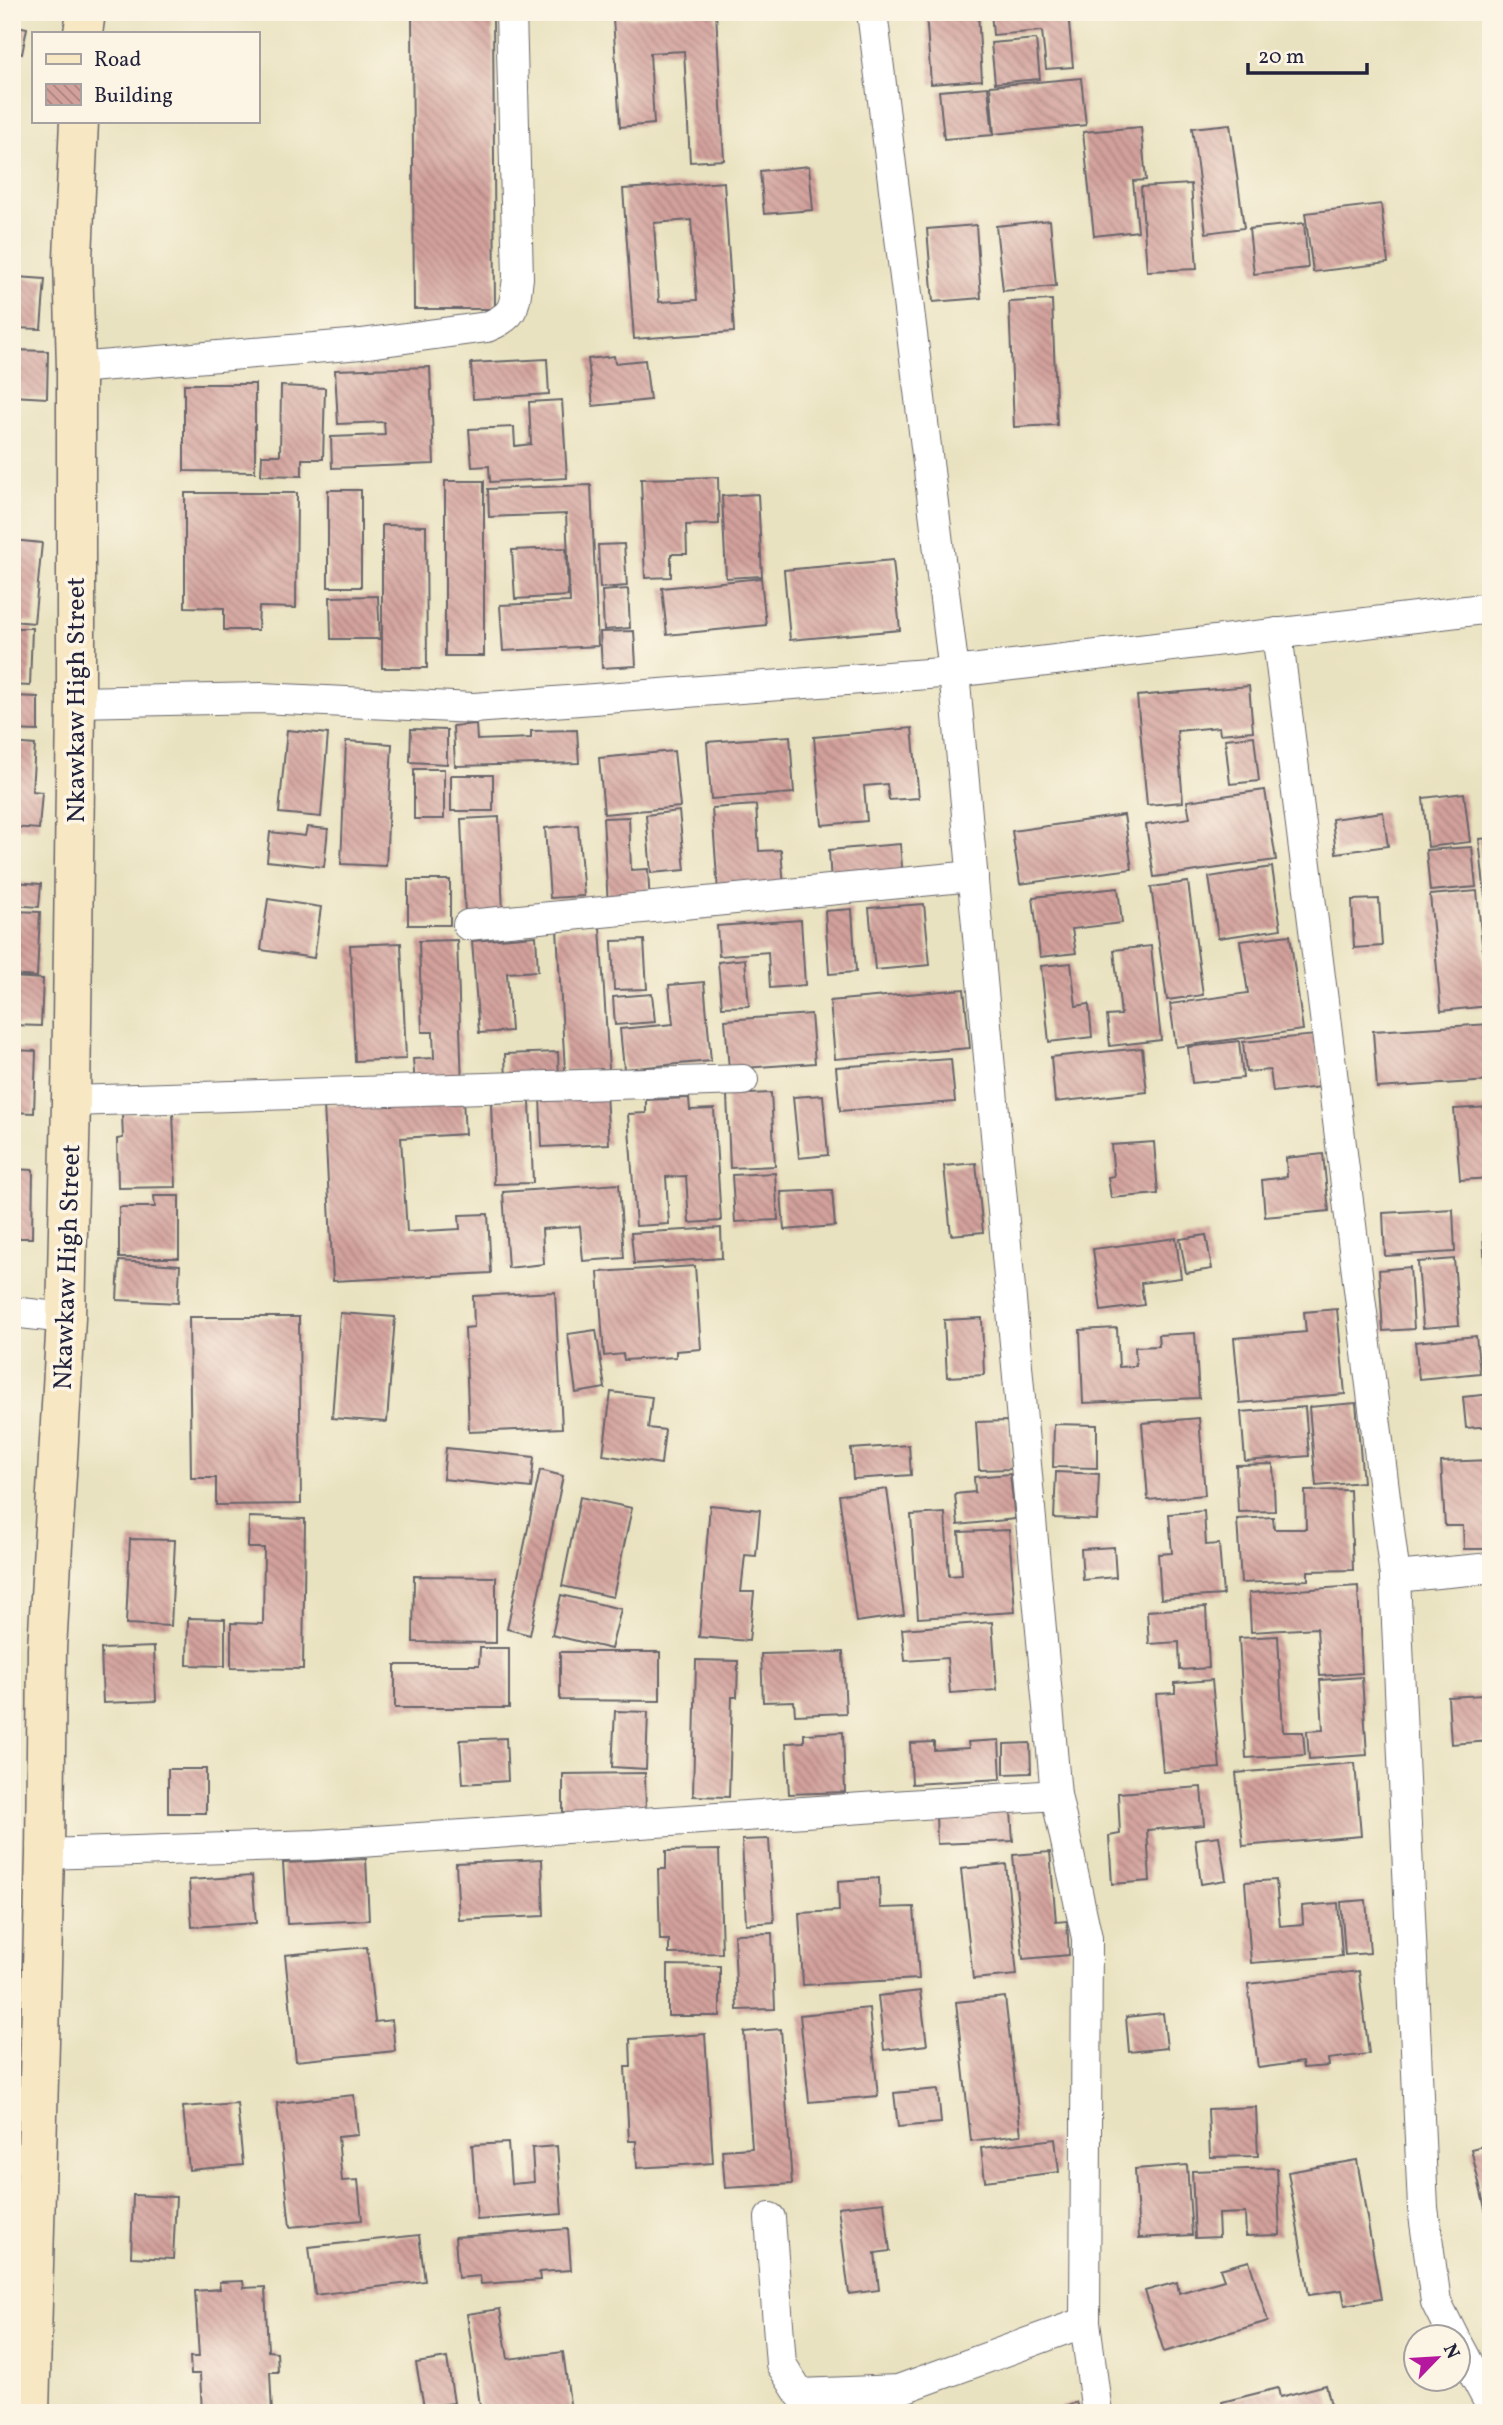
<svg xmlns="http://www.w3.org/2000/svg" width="1503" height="2425" viewBox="0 0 1503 2425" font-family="Vollkorn,serif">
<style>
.building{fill:url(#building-back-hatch);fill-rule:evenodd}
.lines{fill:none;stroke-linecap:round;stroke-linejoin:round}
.minor-casing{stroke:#68656a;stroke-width:32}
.secondary-casing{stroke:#68656a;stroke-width:41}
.minor{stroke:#fff;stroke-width:30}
.secondary{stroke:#f7e8c3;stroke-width:38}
.labels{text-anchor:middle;stroke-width:7;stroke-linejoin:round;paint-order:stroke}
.street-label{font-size:26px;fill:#22223b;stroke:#fcf5e5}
</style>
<defs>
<pattern id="building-back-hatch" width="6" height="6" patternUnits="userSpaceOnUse" patternTransform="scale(1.75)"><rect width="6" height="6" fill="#d3a19c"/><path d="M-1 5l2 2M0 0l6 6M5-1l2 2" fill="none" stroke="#ab8380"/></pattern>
</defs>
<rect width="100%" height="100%" fill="#fcf5e5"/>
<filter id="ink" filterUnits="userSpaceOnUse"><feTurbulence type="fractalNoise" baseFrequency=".0143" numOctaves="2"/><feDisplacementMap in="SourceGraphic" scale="14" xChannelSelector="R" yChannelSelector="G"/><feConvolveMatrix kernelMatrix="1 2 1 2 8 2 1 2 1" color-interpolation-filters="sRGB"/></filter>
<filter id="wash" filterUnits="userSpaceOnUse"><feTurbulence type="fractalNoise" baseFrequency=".00686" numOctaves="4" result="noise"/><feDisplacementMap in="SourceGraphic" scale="28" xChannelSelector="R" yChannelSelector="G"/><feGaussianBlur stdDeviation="1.57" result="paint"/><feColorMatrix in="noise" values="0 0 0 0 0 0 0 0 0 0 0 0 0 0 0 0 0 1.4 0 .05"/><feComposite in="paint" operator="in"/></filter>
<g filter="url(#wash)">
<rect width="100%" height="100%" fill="#e9e2c0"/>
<g id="blocks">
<g class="building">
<path d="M412 12H493L495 309H414Z"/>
<rect x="521" y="12" width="37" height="4"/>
<path d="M716 12 724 160 690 162 684 51 650 53 654 124 620 127 613 18Z"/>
<path d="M926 12H978L982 80 931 84Z"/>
<path d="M991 12H1068L1073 67 1046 69 1042 31 993 35Z"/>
<path d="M12 25 27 28 22 54 12 52Z"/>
<path d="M1036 39 1040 79 995 83 991 43Z"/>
<path d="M1081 78 1086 125 994 134 990 86Z"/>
<path d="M988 87 993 135 944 139 939 91Z"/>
<path d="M1230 124 1244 228 1206 233 1192 128Z"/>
<path d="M1141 127 1146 180 1133 181 1138 231 1094 236 1083 132Z"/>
<path d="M809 166 813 210 764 214 760 171Z"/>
<path d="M724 182 734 332 634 339 623 189ZM691 220 697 300 659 302 654 223Z"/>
<path d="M1191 184 1197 269 1147 271 1141 187Z"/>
<path d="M1381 204 1388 263 1313 272 1305 213Z"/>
<path d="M1050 220 1056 286 1003 291 996 226Z"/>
<path d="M1304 223 1308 268 1254 274 1249 229Z"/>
<path d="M976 225 981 298 933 302 927 229Z"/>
<path d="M17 277 45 279 41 329 14 328Z"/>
<path d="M1052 300 1057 425 1014 427 1009 302Z"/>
<path d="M13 350 48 351 47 398 12 396Z"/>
<path d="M614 356 615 363 645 360 650 400 593 406 588 359Z"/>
<path d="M547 359 549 394 473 399 471 363Z"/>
<path d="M430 367 434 464 332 468 331 437 385 435 384 422 338 424 335 370Z"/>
<path d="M184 384H255V472L184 471Z"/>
<path d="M281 386 325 388 323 459H302V476L261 475 262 455H280Z"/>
<path d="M562 400 567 478 490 482 489 466 472 467 469 429 514 427 515 446 531 444 529 402Z"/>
<path d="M718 477 719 524 686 525 687 554H671V577L645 578 641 479Z"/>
<rect x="445" y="481" width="39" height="175"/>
<path d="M591 485 598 646 503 651 500 605 570 602 566 514 489 517 488 489Z"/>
<rect x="328" y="490" width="33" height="97"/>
<path d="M185 493H297L296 608 259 607 258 630H224V608L185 607Z"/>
<path d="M758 494 762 576 726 578 722 496Z"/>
<path d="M382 525 426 526 427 668H382Z"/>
<path d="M12 540 42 543 34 623 12 621Z"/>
<path d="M624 544 627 586 600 588 598 545Z"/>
<path d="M566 548 568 596 515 599 512 550Z"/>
<path d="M893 560 900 630 790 640 784 570Z"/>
<path d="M761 578 766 625 667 635 662 588Z"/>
<path d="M628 589 630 628 604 630 602 591Z"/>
<path d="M378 596 380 639H331L330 597Z"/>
<path d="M12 628H32L30 686 12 685Z"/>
<path d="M634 631 636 666 602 668 600 632Z"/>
<path d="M1249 686 1253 731 1220 734 1219 727 1177 731 1183 802 1147 805 1137 696Z"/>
<path d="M12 696 38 697V731L12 730Z"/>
<path d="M476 724 477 740 531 738V731L577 730 579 763 455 766 453 726Z"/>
<path d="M912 728 919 798 889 800 887 784 864 786 867 821 822 825 814 737Z"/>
<path d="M411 729 447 730V764L410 762Z"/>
<path d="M287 730 328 734 321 817 279 813Z"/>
<path d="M790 736 794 793 711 799 707 742Z"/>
<path d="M1254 736 1259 781 1230 784 1225 739Z"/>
<path d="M346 741 392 744 386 866 341 864Z"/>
<path d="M12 743 35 745 32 791 42 792 39 829 12 827Z"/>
<path d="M674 751 680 807 604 814 599 758Z"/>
<rect x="414" y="769" width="30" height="50"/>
<rect x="451" y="775" width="42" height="36"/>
<path d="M1265 790 1276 860 1154 877 1146 825 1190 818 1187 801Z"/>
<path d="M1464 793 1470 842 1428 847 1423 798Z"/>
<path d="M756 805 759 851 781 850 784 887 718 892 712 808Z"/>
<path d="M679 811 685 870 651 873 646 815Z"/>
<path d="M1383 812 1388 846 1336 853 1332 819Z"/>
<path d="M1124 815 1132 869 1020 884 1012 831Z"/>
<path d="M499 817 503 913 465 915 461 819Z"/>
<path d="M629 817 631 870 648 869 650 905 608 906 603 818Z"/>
<path d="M578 825 584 896 550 898 545 828Z"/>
<path d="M307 827 328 829 324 867 267 861 270 832 305 836Z"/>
<path d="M1491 838V895L1485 896 1479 839Z"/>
<path d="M900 844 903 878 831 884 829 850Z"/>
<path d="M1472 847 1476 887 1430 891 1426 850Z"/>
<path d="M1272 867 1281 929 1218 938 1209 877Z"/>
<rect x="408" y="880" width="42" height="45"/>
<path d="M12 882 41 884 39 907 12 905Z"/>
<path d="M1188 882 1203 995 1167 1000 1151 887Z"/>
<path d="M1118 888 1122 923 1072 929 1076 953 1040 957 1033 897Z"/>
<path d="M1477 891 1488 1006 1441 1011 1430 895Z"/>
<path d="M268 899 321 907 314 958 261 950Z"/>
<path d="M1379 899 1382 946 1354 948 1352 900Z"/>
<path d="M924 904 930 965 875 970 869 908Z"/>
<path d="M852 909 856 972 829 974 825 911Z"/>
<path d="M12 911 40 912 37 977 12 975Z"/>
<path d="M801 920 805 985 770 988 768 952 719 956 717 926Z"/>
<path d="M600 927 609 1069 565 1071 557 929Z"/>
<path d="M1290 935 1303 1030 1176 1047 1170 1004 1248 993 1240 941Z"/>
<path d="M536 936 538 971 507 973 511 1031 479 1033 472 941Z"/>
<path d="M457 940 462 1085 415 1086 413 1059 434 1058 433 1032H422L419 941Z"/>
<path d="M644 940 647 989 614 990 612 941Z"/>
<path d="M401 943 406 1059 355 1061 350 945Z"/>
<path d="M1151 946 1161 1040 1110 1046 1107 1016 1121 1015 1114 950Z"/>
<path d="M745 959 749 1006 722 1007 718 962Z"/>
<path d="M1071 963 1076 1006 1089 1004 1092 1037 1049 1042 1041 966Z"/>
<path d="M12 977 43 979 41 1026 12 1025Z"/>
<path d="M704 982 711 1061 624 1069 620 1029 673 1024 669 985Z"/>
<path d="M964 989 970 1048 835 1059 830 1001Z"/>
<path d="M652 994 655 1022 615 1025 613 997Z"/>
<path d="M811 1014 815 1063 729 1069 725 1020Z"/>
<path d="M1491 1024V1081L1377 1088 1373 1031Z"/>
<path d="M1316 1035 1321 1087 1273 1092 1270 1070 1246 1072 1243 1042Z"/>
<path d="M1239 1041 1243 1078 1192 1083 1188 1047Z"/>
<path d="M1142 1048 1147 1092 1055 1102 1051 1057Z"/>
<path d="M12 1050 36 1051 34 1113 12 1112Z"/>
<path d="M558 1052 559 1081 506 1082 505 1054Z"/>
<path d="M951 1059 955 1102 840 1111 836 1067Z"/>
<path d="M771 1093 775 1166 730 1168 727 1095Z"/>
<path d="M606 1094 609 1144 542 1147 540 1097Z"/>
<path d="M823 1095 828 1155 799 1158 793 1097Z"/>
<path d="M689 1098 690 1110 714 1109 721 1221 689 1223 686 1176 666 1177 669 1224 636 1226 628 1114 646 1113V1100Z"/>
<path d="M463 1099 465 1134 401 1138 407 1232 460 1229 459 1215 488 1214 491 1273 333 1281 324 1105Z"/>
<path d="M530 1101 533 1183 494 1184 491 1103Z"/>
<path d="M1491 1107V1178L1460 1180 1454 1109Z"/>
<path d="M173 1113 176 1187 118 1188 117 1139 123 1138 122 1114Z"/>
<path d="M1154 1142 1158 1194 1111 1198 1108 1177 1114 1176 1111 1145Z"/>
<path d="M1323 1154 1329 1211 1265 1217 1262 1180 1287 1177 1286 1158Z"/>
<path d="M976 1163 983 1232 951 1235 944 1166Z"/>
<path d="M12 1169 33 1170 32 1238H12Z"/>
<path d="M775 1173 778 1220 735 1222 732 1175Z"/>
<path d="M619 1184 624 1258 583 1261 580 1226 542 1229 544 1264 508 1268 503 1192Z"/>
<path d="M832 1190 835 1226 784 1230 781 1192Z"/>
<path d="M154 1196H179V1258H119V1207H155Z"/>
<path d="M1453 1209 1455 1252 1385 1256 1383 1213Z"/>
<path d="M721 1228 722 1258 634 1264 631 1233Z"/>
<path d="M1483 1234H1491V1321H1488Z"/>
<path d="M1206 1235 1212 1269 1186 1273 1180 1239Z"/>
<path d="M1176 1238 1181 1278 1141 1283 1144 1305 1101 1311 1093 1249Z"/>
<path d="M1454 1259 1459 1325 1423 1328 1418 1262Z"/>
<path d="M119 1261 180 1265 178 1303 117 1300Z"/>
<path d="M695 1266 701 1349 676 1351V1357L624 1360 623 1354 604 1356 598 1272Z"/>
<path d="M1410 1267 1414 1329 1383 1331 1379 1270Z"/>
<path d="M555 1292 562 1428 469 1432 465 1328 474 1327 473 1296Z"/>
<path d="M1337 1309 1345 1394 1240 1403 1234 1338 1306 1332 1304 1312Z"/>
<path d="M340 1313 395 1317 387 1422 332 1418Z"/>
<path d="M189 1317H299L301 1504 216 1505V1478H191Z"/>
<path d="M982 1318 984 1375 947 1377 944 1320Z"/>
<path d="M1117 1328 1119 1367 1136 1366 1135 1347 1159 1346 1158 1335 1195 1333 1199 1398 1083 1403 1080 1330Z"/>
<path d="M596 1330 605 1388 576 1393 568 1334Z"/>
<path d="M1476 1336 1480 1373 1419 1379 1415 1342Z"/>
<path d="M611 1392 652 1397 648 1428 665 1430 661 1464 603 1455Z"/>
<path d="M1491 1394V1426L1466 1428 1463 1397Z"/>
<path d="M1356 1403 1363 1482 1316 1486 1309 1407Z"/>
<path d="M1305 1407 1309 1456 1245 1461 1241 1412Z"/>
<path d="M12 1413H15V1465L12 1464Z"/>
<path d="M1199 1418 1205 1495 1148 1500 1142 1423Z"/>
<path d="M1008 1421 1011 1469 979 1470 976 1422Z"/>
<path d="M1054 1424 1097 1425V1468L1053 1467Z"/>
<path d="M909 1445 911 1475 853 1479 851 1449Z"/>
<path d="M446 1448 534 1457 531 1488 443 1479Z"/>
<path d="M1490 1460 1491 1549H1464L1463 1526H1445L1441 1462Z"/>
<path d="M1273 1464 1275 1511 1238 1512 1236 1465Z"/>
<path d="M540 1470 563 1476 530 1635 507 1629Z"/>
<path d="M1056 1472 1099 1474 1097 1520 1054 1518Z"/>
<path d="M1010 1474 1015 1519 958 1525 955 1494 975 1492 974 1477Z"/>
<path d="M887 1489 904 1615 856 1622 839 1495Z"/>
<path d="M1350 1490 1353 1570 1308 1571V1580L1241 1583 1237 1519 1273 1517 1274 1529H1306L1305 1491Z"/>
<path d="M580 1497 632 1508 613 1597 562 1586Z"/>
<path d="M710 1505 760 1510 756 1556 745 1555 741 1592H754L749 1641 699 1637Z"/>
<path d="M1204 1511 1206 1545 1219 1544 1223 1595 1161 1599 1158 1554 1172 1553 1169 1514Z"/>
<path d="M945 1513 949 1576 962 1575 959 1532 1009 1530 1015 1612 918 1618 911 1515Z"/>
<path d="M249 1517 305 1519 303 1669 231 1668V1623L263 1624 264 1548H248Z"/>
<path d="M130 1539 175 1540 171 1626 126 1624Z"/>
<path d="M1114 1547 1116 1577 1083 1580 1081 1549Z"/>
<path d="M414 1576 496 1577V1643L413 1642Z"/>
<path d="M1358 1586 1362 1673 1320 1676 1317 1628 1251 1632 1249 1593Z"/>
<path d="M561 1595 621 1609 611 1649 552 1635Z"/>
<path d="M1206 1607 1209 1668 1180 1670 1179 1642 1149 1644 1147 1611Z"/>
<path d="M188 1618 225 1619V1666L187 1665Z"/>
<path d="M992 1622 997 1690 950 1693 947 1658 905 1661 902 1629Z"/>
<path d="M1278 1636 1283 1732H1303L1305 1755 1246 1758 1239 1638Z"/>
<path d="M154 1647 156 1701 103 1703 101 1649Z"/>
<path d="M480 1648H509V1708H395V1665H479Z"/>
<path d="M560 1652H660V1701L560 1700Z"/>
<path d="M843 1652 846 1713 795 1715 794 1701 763 1702 761 1654Z"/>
<path d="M696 1660 738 1661 737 1697H732L729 1797 693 1796Z"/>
<path d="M1362 1677 1367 1755 1309 1759 1307 1731 1323 1730 1320 1680Z"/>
<path d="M1212 1680 1220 1768 1163 1772 1156 1694 1175 1693V1683Z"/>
<path d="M1483 1695 1484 1705H1491V1741L1451 1744 1448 1697Z"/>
<path d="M615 1711 648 1712 646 1769 612 1767Z"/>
<path d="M843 1732 845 1792 789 1794 786 1743 804 1742V1734Z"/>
<path d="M506 1738 508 1781 463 1784 460 1740Z"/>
<path d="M999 1740 1001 1779 912 1784 910 1743 934 1742V1750L969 1748 968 1742Z"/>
<path d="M1030 1743 1031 1773 1004 1774V1744Z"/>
<path d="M1355 1763 1361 1836 1243 1846 1236 1773Z"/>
<rect x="168" y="1769" width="38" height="44"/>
<path d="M645 1773 646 1816 563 1818V1774Z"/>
<path d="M1201 1787 1204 1825 1147 1830 1150 1881 1112 1884 1109 1836 1120 1834 1118 1793Z"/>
<path d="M1011 1811 1013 1841 937 1844 936 1814Z"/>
<path d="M1219 1836 1226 1880 1201 1884 1195 1839Z"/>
<path d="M769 1839 774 1922 746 1924 742 1840Z"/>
<path d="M719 1850 722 1953 669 1954V1940H660L658 1869H666V1851Z"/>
<path d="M1050 1852 1056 1922 1067 1921 1069 1955 1023 1959 1013 1855Z"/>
<path d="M366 1859 369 1920 287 1924 283 1863Z"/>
<path d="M542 1859 544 1916 459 1920 456 1863Z"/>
<path d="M1006 1864 1017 1975 973 1979 961 1869Z"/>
<path d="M252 1876 256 1923 192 1927 189 1880Z"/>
<path d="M879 1878 880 1908 914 1907 919 1979 803 1985 799 1913 839 1911 838 1881Z"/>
<path d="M1276 1880 1280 1926 1303 1924 1302 1906 1338 1903 1342 1956 1251 1963 1245 1882Z"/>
<path d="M1366 1900 1370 1953 1345 1955 1341 1902Z"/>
<path d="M772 1933 775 2009 737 2010 734 1934Z"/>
<path d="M367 1947 375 2022 392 2020 395 2051 296 2061 285 1955Z"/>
<path d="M668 1965 720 1966V2016H668Z"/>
<path d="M1359 1971 1369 2054 1328 2059 1329 2066 1303 2068 1302 2062 1258 2068 1248 1984Z"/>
<path d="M920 1991 927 2045 884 2050 878 1996Z"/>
<path d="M1005 1997 1021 2135 971 2141 956 2002Z"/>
<path d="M869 2008 878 2096 809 2102 800 2015Z"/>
<path d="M1163 2013 1167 2048 1129 2052 1126 2017Z"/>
<path d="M781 2029 792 2184 725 2188 722 2150 752 2148 744 2032Z"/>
<path d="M705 2034 713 2163 637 2168 636 2141H629L625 2067H631L630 2039Z"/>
<path d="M938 2089 941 2123 898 2127 894 2093Z"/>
<path d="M354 2095 358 2135 338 2137 342 2181 358 2180 362 2220 290 2227 277 2103Z"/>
<path d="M237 2103 243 2165 189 2170 183 2107Z"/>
<path d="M1256 2107 1258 2156 1210 2157 1208 2109Z"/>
<path d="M1055 2139 1059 2172 985 2181 981 2148Z"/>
<path d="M508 2143 511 2184 534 2182 532 2148 557 2146 562 2214 477 2220 472 2145Z"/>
<path d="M1491 2144V2230H1490L1471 2149Z"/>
<path d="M1357 2160 1381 2299 1345 2305 1342 2290 1309 2295 1288 2172Z"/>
<path d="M1187 2165 1192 2235 1139 2238 1135 2169Z"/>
<path d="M1277 2168 1280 2235 1246 2236 1245 2213 1218 2214 1219 2237 1195 2238 1192 2171Z"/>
<path d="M133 2195 176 2197 173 2259 131 2257Z"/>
<path d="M884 2202 890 2251 875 2253 879 2290 849 2294 838 2207Z"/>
<path d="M568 2229 571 2270 539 2272 540 2280 481 2284 480 2276 458 2278 455 2237Z"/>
<path d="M419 2235 425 2281 315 2295 309 2247Z"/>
<path d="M1249 2261 1268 2321 1164 2352 1145 2291 1177 2282 1179 2293 1224 2280 1220 2269Z"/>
<path d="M243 2281 244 2288 265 2287 268 2351 277 2352 278 2372H270L272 2413H202L200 2374H191L190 2357H199L195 2291 220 2289 219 2282Z"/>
<path d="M500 2309 508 2359 563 2352 571 2411 481 2413 467 2314Z"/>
<path d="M447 2358 454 2403 424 2407 416 2363Z"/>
<path d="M1326 2385 1333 2413H1226L1222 2402 1278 2388 1280 2397Z"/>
<path d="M1076 2402 1080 2413H1048V2412Z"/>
</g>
</g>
</g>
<g filter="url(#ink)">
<use href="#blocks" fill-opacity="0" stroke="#68656a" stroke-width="2"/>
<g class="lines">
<defs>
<g id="minor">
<path d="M872 12 954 672 1056 1795 1087 1938 1085 2322 1097 2413"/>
<path d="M76 368 361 344 487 327C516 315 514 307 518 278L511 12"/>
<path d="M1277 633 1395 1577 1423 2208 1436 2302 1454 2338"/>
<path d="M76 702 261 698 474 708 954 672 1491 608"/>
<path d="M468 925 973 876"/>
<path d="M71 1101 743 1080"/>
<path d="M12 1312 66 1318"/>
<path d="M1395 1577 1491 1568"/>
<path d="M45 1854 316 1845 1056 1795"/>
<path d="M770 2218 781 2364 800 2394 898 2390 1085 2322"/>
<path d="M1458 2344 1491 2406"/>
</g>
<g id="secondary">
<path d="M83 33 86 12"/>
<path d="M30 2413 45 1854 47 1649 66 1318 71 1101 76 702V368L73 258 79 121"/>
</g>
</defs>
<use href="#minor" class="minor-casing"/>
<use href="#secondary" class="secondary-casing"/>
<use href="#minor" class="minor"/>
<use href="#secondary" class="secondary"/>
</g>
</g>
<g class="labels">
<g class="street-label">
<text transform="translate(75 700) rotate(-90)" y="9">Nkawkaw High Street</text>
<text transform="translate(66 1267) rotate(-88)" y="9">Nkawkaw High Street</text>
</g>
</g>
<rect width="1503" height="2425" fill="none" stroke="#fcf5e5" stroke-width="42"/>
<rect x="32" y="32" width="228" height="91" fill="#fcf5e5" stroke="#a5a1a1" stroke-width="2"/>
<rect x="46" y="54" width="35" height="10" fill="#f7e8c3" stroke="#a5a1a1" stroke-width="2"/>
<text x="94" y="66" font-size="21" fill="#22223b">Road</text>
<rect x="46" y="84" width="35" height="21" fill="url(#building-back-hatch)" stroke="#a5a1a1" stroke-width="2"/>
<text x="94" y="102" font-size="21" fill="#22223b">Building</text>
<g transform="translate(1437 2358) rotate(65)"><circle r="33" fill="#fcf5e5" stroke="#a5a1a1" stroke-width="2"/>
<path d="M0-5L12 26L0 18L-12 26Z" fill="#b5179e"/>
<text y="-10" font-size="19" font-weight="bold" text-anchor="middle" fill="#22223b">N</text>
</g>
<path d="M1248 63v10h119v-10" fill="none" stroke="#22223b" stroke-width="3.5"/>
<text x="1258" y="63" font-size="21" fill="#22223b" stroke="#fcf5e5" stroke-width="5" paint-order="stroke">20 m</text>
</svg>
